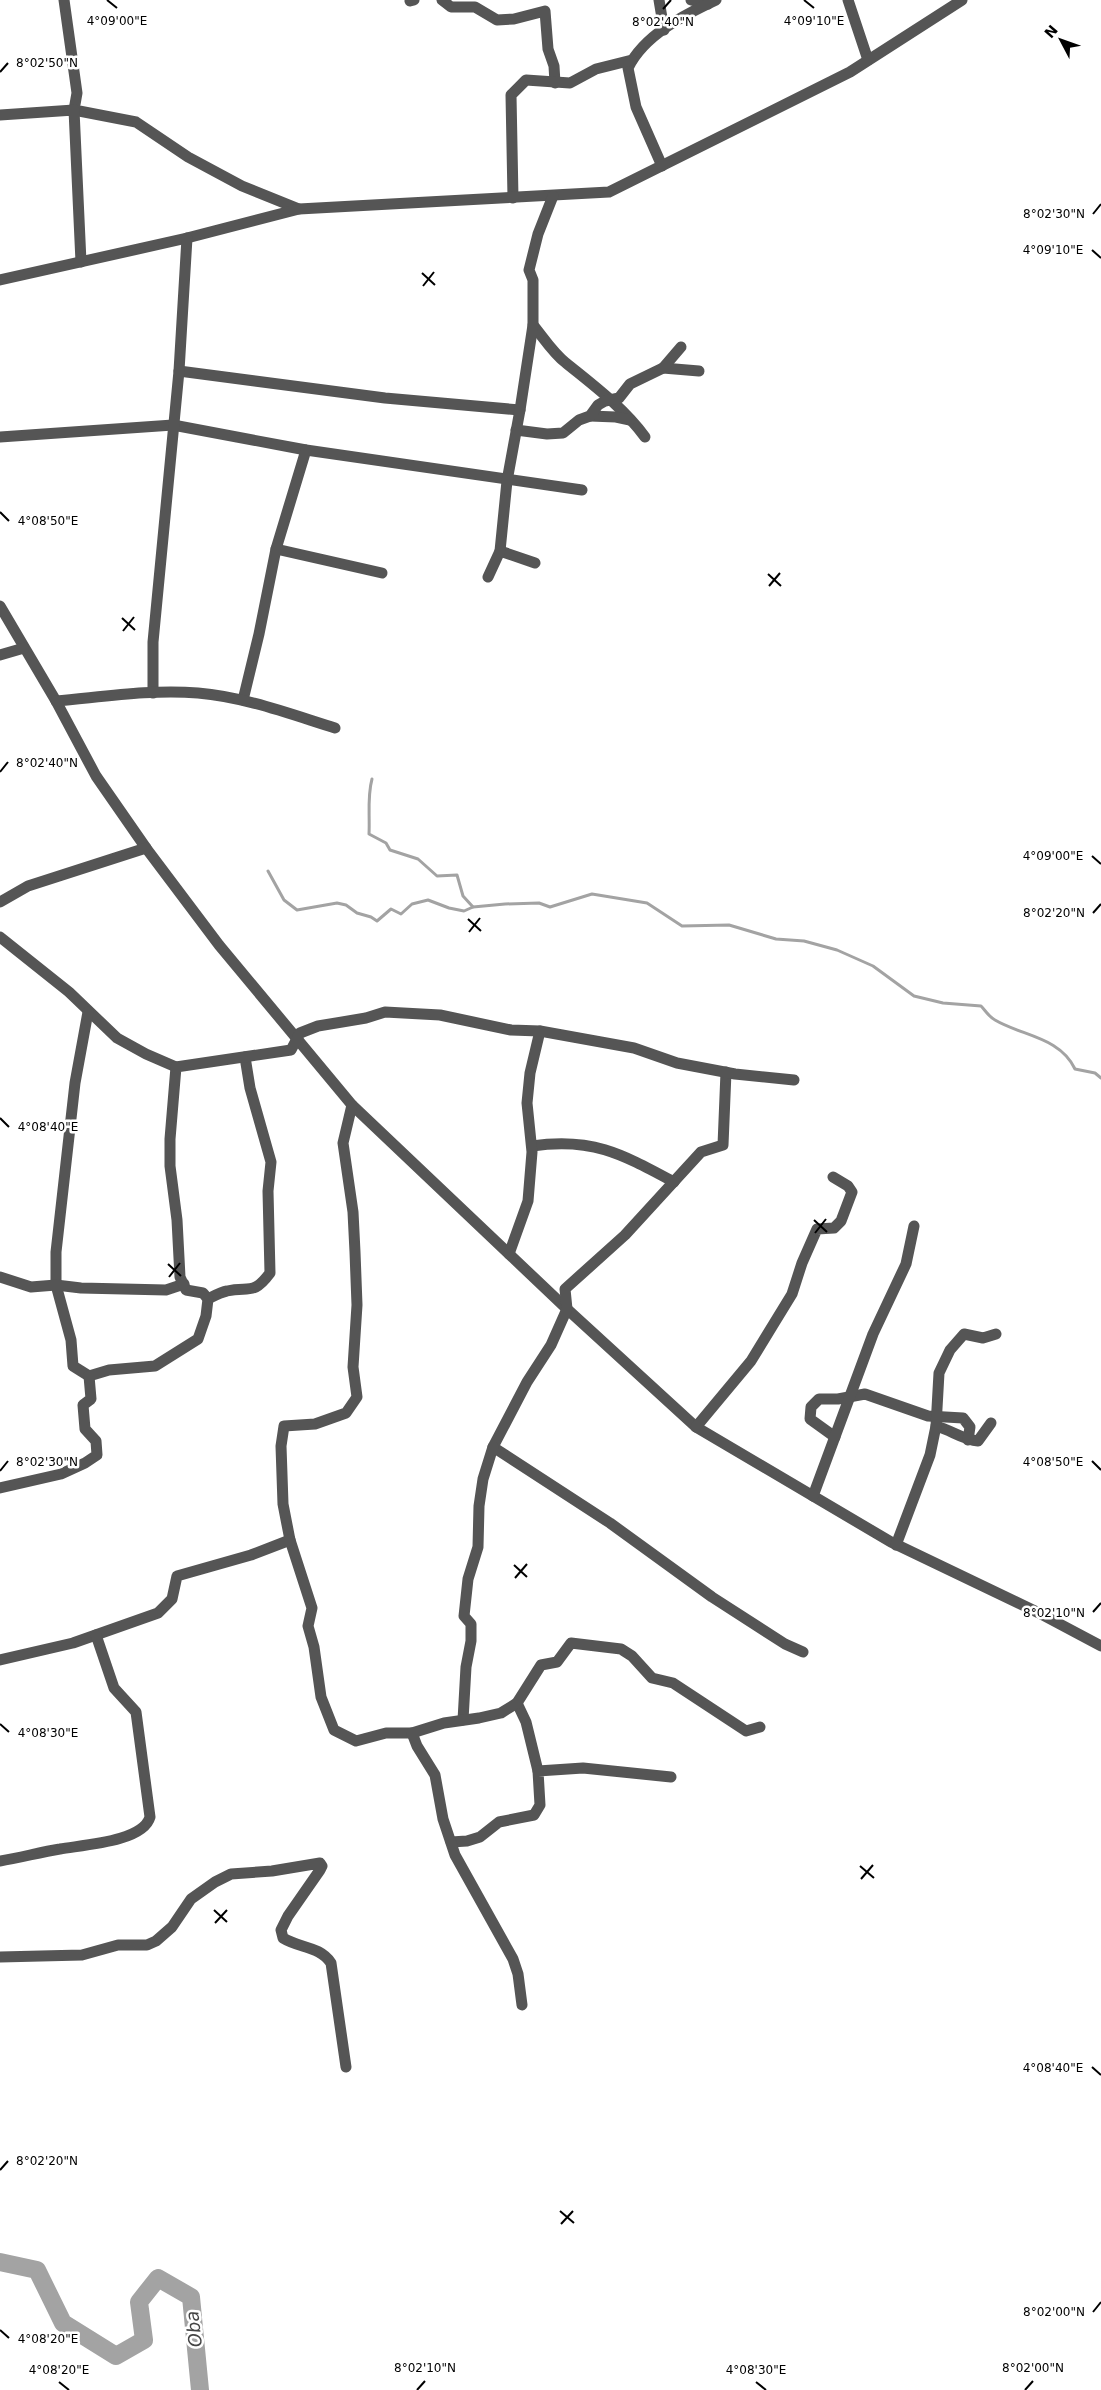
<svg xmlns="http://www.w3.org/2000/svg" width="1101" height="2390" viewBox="0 0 1101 2390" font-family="'DejaVu Sans',sans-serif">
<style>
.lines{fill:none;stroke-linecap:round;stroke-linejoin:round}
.stream{stroke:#a3a3a3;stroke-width:3}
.river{stroke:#a3a3a3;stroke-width:18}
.minor{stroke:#555;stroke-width:11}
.ticks{fill:none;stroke:#000;stroke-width:2}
.labels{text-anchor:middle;stroke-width:5;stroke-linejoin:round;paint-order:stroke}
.water-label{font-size:18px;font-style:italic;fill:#444;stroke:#fff}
.ticks-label{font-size:12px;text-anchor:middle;fill:#000;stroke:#fff;stroke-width:5;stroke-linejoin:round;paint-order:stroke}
</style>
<rect width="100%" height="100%" fill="#fff"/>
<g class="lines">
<g class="stream">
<path d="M372 779C367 797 370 815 369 834L386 843 390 850 418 859 437 876 457 875 463 896 473 907"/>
<path d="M268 871 284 900 297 910 337 903 346 905 357 913 371 917 377 921 391 909 401 914 412 904 428 900 449 908 464 911 473 907 505 904 539 903 550 907 592 894 647 903 682 926 729 925 776 939 804 941 837 950 873 966 914 996 943 1003 981 1006C985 1010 989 1017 995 1020 1022 1036 1060 1037 1075 1069L1095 1073 1101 1078"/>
</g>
<path class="river" d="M0 2262 37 2270 63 2323 116 2356 144 2340 139 2302 158 2278 191 2297 200 2390"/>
<g class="minor">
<path d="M64 0 77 93 74 110 136 122 188 157 242 186 299 209"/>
<path d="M442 0 451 7H475L497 20 514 19 545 11 548 49 554 66 555 83"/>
<path d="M659 0 664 30"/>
<path d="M691 0 708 4"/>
<path d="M848 0 868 60"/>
<path d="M410 1 414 0"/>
<path d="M0 115 74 110 81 262"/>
<path d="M662 166 636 107 628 68C644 35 684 15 716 0"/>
<path d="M513 198 511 95 526 80 570 83 596 69 632 60"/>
<path d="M0 280 187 238 299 209 609 192 850 72 962 0"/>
<path d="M533 325C543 337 553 353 566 363 593 385 624 408 645 437"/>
<path d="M663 368 699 371"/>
<path d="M179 371 385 398 520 410"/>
<path d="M590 416 616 417 630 420"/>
<path d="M516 430 547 434 563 433 579 420 590 416 598 405 605 401 619 398 630 384 663 368 681 347"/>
<path d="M0 437 173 425 306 450 582 490"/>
<path d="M276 549 382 573"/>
<path d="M500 551 535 563"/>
<path d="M488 577 500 551 507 481 520 410 533 325V280L529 270 538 234 553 196"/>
<path d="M0 606 56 701 96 776 146 848 219 945 352 1105 567 1309 696 1427 891 1542 1039 1613 1101 1646"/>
<path d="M0 655 24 648"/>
<path d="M153 693V642L179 371 187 238"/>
<path d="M243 700 259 634 276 549 306 450"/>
<path d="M56 701C102 697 151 689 198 693 245 697 290 714 335 728"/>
<path d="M0 902 28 886 146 848"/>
<path d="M0 937 69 992 117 1038 146 1054 176 1067"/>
<path d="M88 1012 75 1083 56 1252V1285L71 1340 73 1366 89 1376"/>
<path d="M726 1072 723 1145 701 1152 625 1235 565 1289 567 1309 551 1345 527 1382 493 1447 610 1523 712 1597 785 1644 803 1652"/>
<path d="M352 1105 343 1143 353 1212 355 1252 357 1305 353 1367 357 1397 346 1413 315 1424 284 1426 281 1446 283 1504 290 1540 312 1608 308 1626 314 1647 321 1697 334 1730 356 1741 386 1733H412"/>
<path d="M532 1146C592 1137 622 1154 674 1182"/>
<path d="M509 1254 528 1201 532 1152 527 1103 530 1073 540 1031"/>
<path d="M0 1277 31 1287 56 1285 81 1288 166 1290 184 1284"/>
<path d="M208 1299C214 1296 221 1292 227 1291 249 1286 253 1296 270 1273L268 1191 271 1162 250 1088 245 1057"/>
<path d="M936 1426C951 1430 963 1440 978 1441L991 1423"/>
<path d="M696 1427 751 1361 773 1325 792 1294 802 1263 817 1229 834 1228 841 1221 852 1192 848 1186 833 1177"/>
<path d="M835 1437 810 1419 811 1407 819 1399H838L865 1394 928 1416 963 1418 970 1427 968 1440"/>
<path d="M0 1488 61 1474 85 1463 97 1455 96 1441 85 1429 83 1405 91 1399 89 1376 109 1370 155 1366 198 1339 206 1316 208 1299 203 1293 186 1290 180 1277 177 1220 170 1166V1139L176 1067 291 1050 300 1033 318 1026 366 1018 385 1012 440 1015 511 1030 540 1031 634 1048 677 1063 735 1074 794 1080"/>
<path d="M813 1496 873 1334 906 1264 914 1226"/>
<path d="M896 1545 930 1455 936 1426 939 1373 950 1350 964 1334 983 1338 996 1334"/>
<path d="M0 1660 73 1643 158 1613 172 1599 177 1576 251 1555 290 1540"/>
<path d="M517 1703 526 1722 538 1771"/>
<path d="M463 1720 466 1667 471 1641V1624L464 1616 468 1579 478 1547 479 1506 483 1479 493 1447"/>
<path d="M451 1842 467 1841 480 1837 499 1822 534 1815 540 1805 538 1771 583 1768 671 1777"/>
<path d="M0 1861C20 1858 40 1852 60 1849 82 1845 143 1842 150 1817L136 1712 114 1688 96 1635"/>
<path d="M0 1957 82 1955 118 1945H147L156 1941 172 1927 191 1899 215 1882 231 1874 272 1871 320 1863 322 1866 320 1870 288 1916 281 1930 283 1938C299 1948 320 1946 331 1963L346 2067"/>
<path d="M522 2005 518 1974 513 1959 455 1855 443 1819 435 1775 417 1746 412 1733 444 1723 479 1718 501 1713 517 1703 541 1665 557 1662 571 1643 621 1649 632 1656 652 1678 673 1683 746 1731 760 1727"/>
</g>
</g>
<path class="ticks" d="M107 0 117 8M804 0 814 8M663 9 671 0M0 72 8 63M1093 214 1101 204M1092 250 1101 258M422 273 435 285M423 286 434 272M0 512 9 521M768 574 781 586M769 586 780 573M122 618 135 630M123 631 134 617M0 772 8 762M1092 856 1101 864M1093 913 1101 904M468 919 481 931M469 932 480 918M0 1118 9 1127M814 1220 827 1232M815 1233 826 1219M168 1264 181 1276M169 1277 180 1263M1092 1461 1101 1470M0 1471 8 1461M514 1565 527 1577M515 1578 527 1564M1093 1612 1101 1603M0 1724 9 1732M860 1866 874 1878M861 1879 873 1865M214 1910 227 1922M215 1923 227 1910M1092 2067 1101 2075M0 2170 8 2161M560 2211 574 2223M561 2224 573 2211M1093 2312 1101 2302M0 2330 9 2338M59 2382 69 2390M756 2382 766 2390M417 2390 425 2381M1025 2390 1033 2381"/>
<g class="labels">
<g class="water-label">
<text transform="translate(194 2329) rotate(-96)" y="6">Oba</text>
</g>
</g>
<g class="ticks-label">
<text x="814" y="25">4°09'10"E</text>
<text x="117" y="25">4°09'00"E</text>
<text x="663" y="26">8°02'40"N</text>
<text x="47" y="67">8°02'50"N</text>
<text x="1054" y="218">8°02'30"N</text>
<text x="1053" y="254">4°09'10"E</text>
<text x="48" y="525">4°08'50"E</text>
<text x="47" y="767">8°02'40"N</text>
<text x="1053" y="860">4°09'00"E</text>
<text x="1054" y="917">8°02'20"N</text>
<text x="48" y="1131">4°08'40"E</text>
<text x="1053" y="1466">4°08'50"E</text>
<text x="47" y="1466">8°02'30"N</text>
<text x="1054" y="1617">8°02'10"N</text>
<text x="48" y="1737">4°08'30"E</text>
<text x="1053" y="2072">4°08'40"E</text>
<text x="47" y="2165">8°02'20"N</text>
<text x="1054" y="2316">8°02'00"N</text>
<text x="48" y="2343">4°08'20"E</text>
<text x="425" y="2372">8°02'10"N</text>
<text x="1033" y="2372">8°02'00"N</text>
<text x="59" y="2374">4°08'20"E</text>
<text x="756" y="2374">4°08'30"E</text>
</g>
<g transform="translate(1061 40) rotate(311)" stroke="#ffffff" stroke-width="4" paint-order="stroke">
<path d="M0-4L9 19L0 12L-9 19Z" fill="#000000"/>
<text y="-8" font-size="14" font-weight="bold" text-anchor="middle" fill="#000000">N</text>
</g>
</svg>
